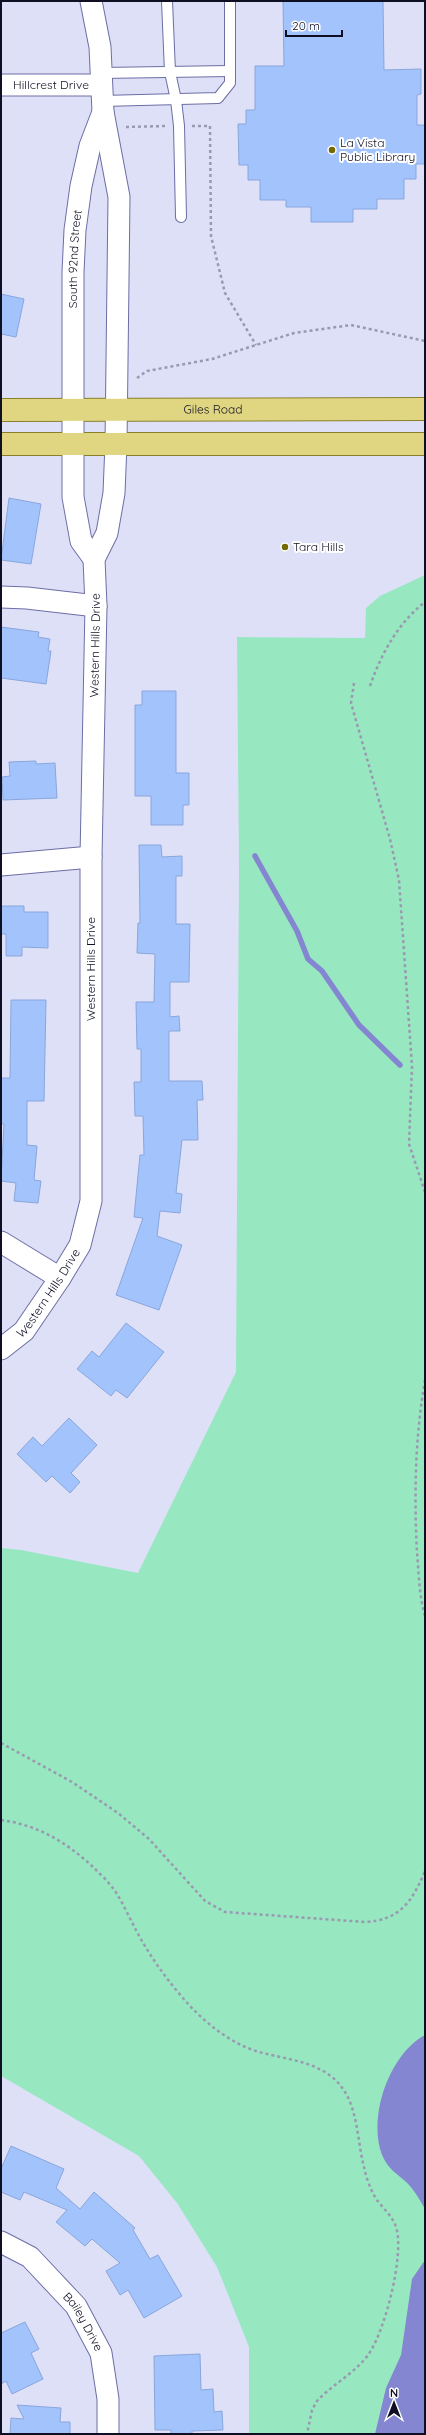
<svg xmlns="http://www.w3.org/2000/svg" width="426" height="2435" viewBox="0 0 426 2435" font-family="Quicksand,sans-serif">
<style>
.green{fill:#97e8c0}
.water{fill:#8486d1}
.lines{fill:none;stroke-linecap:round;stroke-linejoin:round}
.stream{stroke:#8486d1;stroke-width:5.5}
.building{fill:#a3c3fd;stroke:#89a6db}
.lane-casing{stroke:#6c6ea4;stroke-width:12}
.street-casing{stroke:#6c6ea4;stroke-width:23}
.primary-casing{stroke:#8a7f2a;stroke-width:24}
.path{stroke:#999ab1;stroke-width:2.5;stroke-dasharray:3 3;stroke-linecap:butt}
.lane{stroke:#fff;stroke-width:10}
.street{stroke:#fff;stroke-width:21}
.primary{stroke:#e0d681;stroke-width:22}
.poi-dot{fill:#746900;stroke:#fff;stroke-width:1.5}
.labels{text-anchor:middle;stroke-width:4;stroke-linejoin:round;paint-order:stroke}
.street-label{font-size:12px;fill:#0f0f23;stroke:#fff}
.poi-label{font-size:12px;fill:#0f0f23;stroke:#fff;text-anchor:start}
</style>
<rect width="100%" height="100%" fill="#dee0f8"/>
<path class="green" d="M425 575V2434H249V2347L217 2267 177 2203 139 2156 1 2076V1548L21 1550 138 1573 236 1372 239 867 237 637 365 638 366 608 380 596Z"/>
<g class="water">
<path d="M425 2035V2209C420 2200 413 2188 405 2181 397 2174 389 2169 384 2159 366 2121 388 2055 425 2035Z"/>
<path d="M425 2260V2434H375L386 2388 401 2355 412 2279Z"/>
</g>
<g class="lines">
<path class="stream" d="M255 856 297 931 308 959 322 971 359 1025 400 1065"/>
</g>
<g class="building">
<path d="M283 1H383L384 70 421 69V94L417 95V125H425V164H416V179H404V199H377V209H353V222H311V207H286V200H260V180H248V165H239L238 124H246V110H255V66H284Z"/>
<path d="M1 294 24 299 16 337 1 334Z"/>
<path d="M9 498 41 504 31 564 1 560Z"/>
<path d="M1 627 39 632 38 637 50 639 48 651H51L46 684 1 678Z"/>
<path d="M142 691H176V773H189V805H183V825H151V796H135V705H142Z"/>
<path d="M36 761V764L55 763 57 798 3 800 2 777 10 776 9 762Z"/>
<path d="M139 845H161L162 857 182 856V876H176V924H190L189 982H170V1017L179 1016 180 1031H169V1081H202L203 1100H197L198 1140H182L176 1193 182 1194 180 1213 160 1211 157 1236 182 1245 159 1310 116 1295 143 1218 134 1217 140 1155H144L143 1116H135L134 1082H141V1049H137L136 1002H154L155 954 137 953 138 923H140Z"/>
<path d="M1 906H24V912H48V948L22 947V956H6V934H1Z"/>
<path d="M11 1000H46L44 1101H27V1145L37 1146 34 1180 41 1181 38 1203 14 1201 16 1183 1 1181 4 1124H1V1078H10Z"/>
<path d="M126 1323 164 1352 127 1398 116 1390 111 1396 77 1369 92 1351 99 1357Z"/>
<path d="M69 1418 97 1445 71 1473 80 1482 70 1493 52 1476 46 1482 17 1454 33 1437 42 1446Z"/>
<path d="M11 2146 64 2169 56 2188 80 2209 94 2192 135 2228 133 2230 150 2259 158 2255 182 2296 144 2318 128 2290 120 2295 106 2271 120 2263 92 2239 85 2246 56 2222 67 2210 24 2192 20 2200 1 2192V2169Z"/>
<path d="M25 2322 39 2349 31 2353 43 2379 12 2394 6 2381 1 2384V2333Z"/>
<path d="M200 2354 201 2390 213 2389 214 2412 222 2411 223 2430 192 2431V2434H171V2430H155L154 2356Z"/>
<path d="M17 2405 61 2408 60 2422H70V2434H10L11 2418 24 2419Z"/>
</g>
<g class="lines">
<defs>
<g id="lane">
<path d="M167 1 170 72 176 100 179 126 181 217"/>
<path d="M101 73 230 71"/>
<path d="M102 101 218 98 230 83V1"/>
</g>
<g id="street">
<path id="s1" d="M1 85H101"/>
<path id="s2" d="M94 559 81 541 73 497V272L75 230 81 186 90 146 103 112"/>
<path d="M1 597 27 598 96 606"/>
<path d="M1 865 91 857"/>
<path d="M1 1242 60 1278"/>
<path id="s3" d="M1 1349 24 1331 60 1278 80 1245 91 1201V857L96 606 94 559 107 533 114 493 116 444 119 197 103 112 100 47 91 1"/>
<path id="s4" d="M1 2242 30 2257 76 2306 101 2353 108 2399V2434"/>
</g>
<g id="primary">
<path id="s5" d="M1 410 425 409"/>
<path d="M1 444H425"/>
</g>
</defs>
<use href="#lane" class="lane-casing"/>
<use href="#street" class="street-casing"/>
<use href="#primary" class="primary-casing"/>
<g class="path">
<path d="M192 126H210L211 236 225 293 256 345"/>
<path d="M126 127 165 126"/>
<path d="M137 378 147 371 212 359 294 333 351 325 425 341"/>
<path d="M354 683 351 703 390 839 399 880 412 1066 409 1144 425 1192"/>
<path d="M370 686C381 654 398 623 425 602"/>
<path d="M425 1380C415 1437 414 1496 417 1553 419 1574 419 1596 425 1616"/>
<path d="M1 1743 72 1782 118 1813 149 1839 205 1901 225 1912 365 1922C400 1920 412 1902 425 1871"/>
<path d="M1 1820C38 1825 66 1842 93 1867 100 1874 109 1882 115 1891 123 1903 129 1917 136 1930 150 1957 169 1983 190 2006 208 2025 231 2043 256 2051 282 2059 311 2060 332 2077 359 2099 356 2137 364 2167 366 2177 370 2188 375 2197 382 2208 392 2215 396 2227 405 2253 385 2332 368 2355 355 2373 333 2384 317 2401L312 2410 307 2434"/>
</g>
<use href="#lane" class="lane"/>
<use href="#street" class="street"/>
<use href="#primary" class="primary"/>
</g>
<g class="poi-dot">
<circle cx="332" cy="150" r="4"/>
<circle cx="285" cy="547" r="4"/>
</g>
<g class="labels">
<g class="street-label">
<text dy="4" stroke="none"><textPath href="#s1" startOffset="50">Hillcrest Drive</textPath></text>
<text dy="4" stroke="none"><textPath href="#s2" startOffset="305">South 92nd Street</textPath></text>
<text dy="4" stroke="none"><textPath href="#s5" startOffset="212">Giles Road</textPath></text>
<text dy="4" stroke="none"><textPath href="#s3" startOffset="733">Western Hills Drive</textPath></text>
<text transform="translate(91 969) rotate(-90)" y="4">Western Hills Drive</text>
<text dy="4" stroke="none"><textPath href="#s3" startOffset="74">Western Hills Drive</textPath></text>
<text dy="4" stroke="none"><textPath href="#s4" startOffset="117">Bailey Drive</textPath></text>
</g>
<g class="poi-label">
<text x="340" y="147">La Vista<tspan x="340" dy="14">Public Library</tspan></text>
<text x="293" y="551">Tara Hills</text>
</g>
</g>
<rect width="426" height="2435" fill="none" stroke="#0f0f23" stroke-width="4"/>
<g transform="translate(394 2403)" stroke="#ffffff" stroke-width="3" paint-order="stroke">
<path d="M0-3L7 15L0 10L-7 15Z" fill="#0f0f23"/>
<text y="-6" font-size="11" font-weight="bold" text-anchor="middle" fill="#0f0f23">N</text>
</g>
<path d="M286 30v6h56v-6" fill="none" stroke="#0f0f23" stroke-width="2"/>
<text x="292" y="30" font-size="12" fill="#0f0f23" stroke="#ffffff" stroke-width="3" paint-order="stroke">20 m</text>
</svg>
